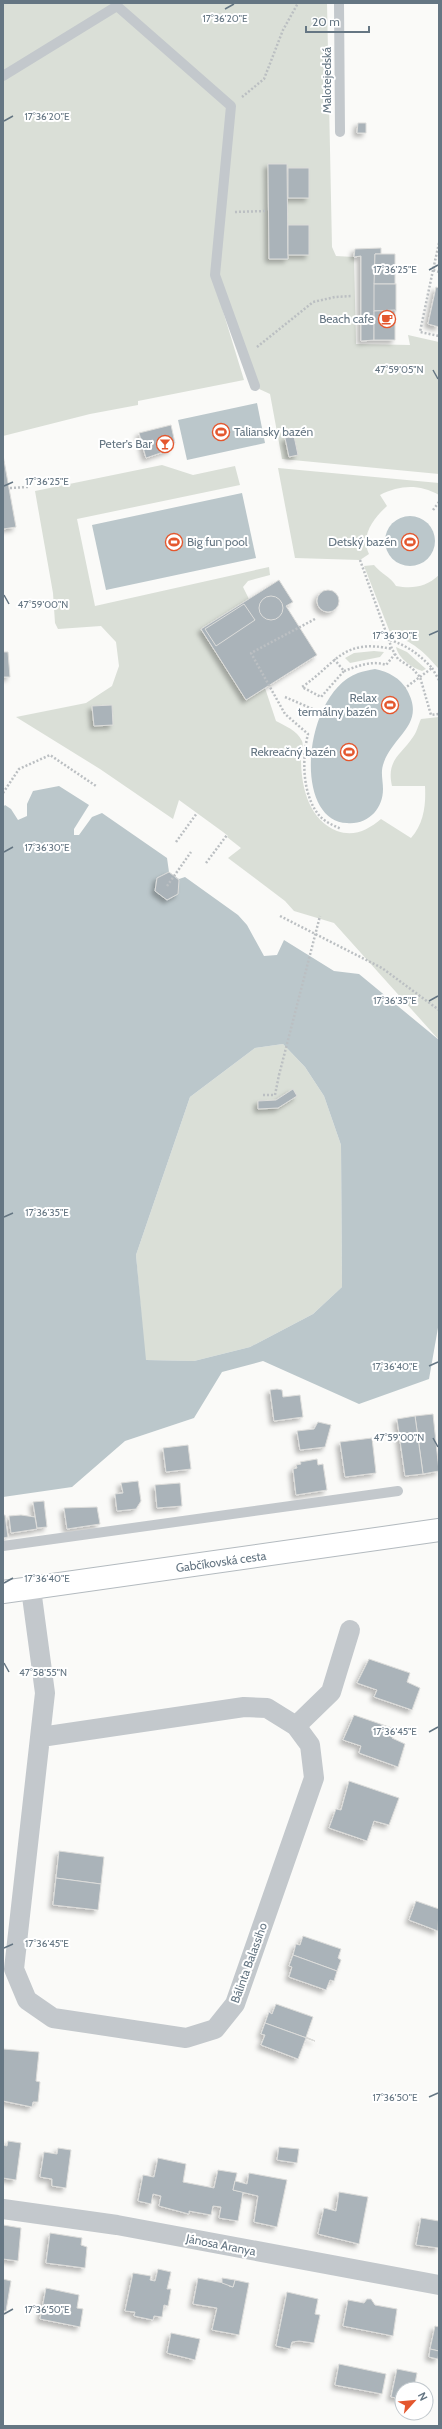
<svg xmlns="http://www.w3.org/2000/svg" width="442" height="2429" font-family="Cabin,sans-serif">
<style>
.green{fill:#dadfd7}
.water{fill:#bbc7cb;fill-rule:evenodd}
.building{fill:#aab3b9;stroke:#dcdcda;filter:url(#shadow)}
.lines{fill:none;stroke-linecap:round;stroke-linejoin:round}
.secondary-casing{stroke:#b3babf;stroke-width:24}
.path{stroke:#bbbfc2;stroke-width:2.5;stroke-dasharray:2 2;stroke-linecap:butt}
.service{stroke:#c3c8cc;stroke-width:10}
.minor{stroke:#c3c8cc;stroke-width:20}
.secondary{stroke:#fff;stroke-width:22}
.path-bridge{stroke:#bbbfc2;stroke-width:2.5;stroke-dasharray:2 2;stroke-linecap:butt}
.ticks{fill:none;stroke:#657683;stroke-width:1.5}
.labels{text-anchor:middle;stroke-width:4;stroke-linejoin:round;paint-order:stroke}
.street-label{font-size:12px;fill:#657683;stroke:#fff}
.poi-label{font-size:12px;fill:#657683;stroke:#fff;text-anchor:end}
.ticks-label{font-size:10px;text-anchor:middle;fill:#657683;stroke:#fff;stroke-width:4;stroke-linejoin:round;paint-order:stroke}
</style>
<defs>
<filter id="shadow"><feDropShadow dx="-3.5" dy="3.5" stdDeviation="2" flood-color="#0004"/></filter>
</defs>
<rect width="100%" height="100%" fill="#fafaf8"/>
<g class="green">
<polygon points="3,3 327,3 332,247 336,256 354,257 356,344 410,345 408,335 439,342 439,474 282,459 270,394 257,388 222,308 244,380 138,401 138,405 90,414 3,436"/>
<path d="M162,465L193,475L235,466L240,485L77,519L95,606L269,567L270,575L248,581L243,587L249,599L201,630L246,700L265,688L276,721C285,726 297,730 302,741C304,746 301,754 301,759C301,787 309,820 337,831C354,837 368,830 381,819L411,838C424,823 426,805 425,786H392C386,760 401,755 413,737C417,732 418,725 421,719L439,717V1040L334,923L294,911L285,901L228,858L241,848L227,837L228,836L223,832L179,800L173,819L100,769L16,717L86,703L112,686L119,666L116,642L101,626L58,629L55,623L53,593L35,491Z"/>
<path d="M278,468L439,483V495C419,484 400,485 380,495L387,506C374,518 360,535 369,554L360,560L295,558Z"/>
<path d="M374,565C381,574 391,577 396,586C413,589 426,587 439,575V669C424,652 413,641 391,635L364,566Z"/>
<path d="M396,647L407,652L426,669L422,671C412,668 398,658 396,647Z"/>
<polygon points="374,651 384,652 380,657 350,663 345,658 354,653"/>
<polygon points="283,1044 305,1067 324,1096 341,1145 342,1287 313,1314 250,1347 194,1361 145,1360 136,1255 190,1097 255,1048"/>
</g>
<g class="water">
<polygon points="257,403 265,443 187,460 178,420"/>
<polygon points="242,493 256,558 106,590 92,525"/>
<circle cx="410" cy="541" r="25"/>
<path d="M375,669C389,672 400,678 407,690C426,724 394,735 384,762C380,772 383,779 383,789C383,809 368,825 347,823C335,823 326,816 320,806C299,770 315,689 358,673C363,671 370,670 375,669Z"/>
<path d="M59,786L89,805L74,829V835H79L92,817L102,813L167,858L169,872L179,879L185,877L238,915L247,925L264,956L277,955L284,940L334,971L359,974L439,1040V1322L429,1379L359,1404L263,1361L222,1372L194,1418L125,1441L72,1487L3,1497V807L5,805L11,809L18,820L27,816V804L33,791ZM283,1044L305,1067L324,1096L341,1145L342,1287L313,1314L250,1347L194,1361L146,1360L136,1255L190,1097L255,1048Z"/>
</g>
<g class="building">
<polygon points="358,123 366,123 366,133 357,133"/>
<polygon points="268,164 287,164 288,259 269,259"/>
<rect x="288" y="168" width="21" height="30"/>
<rect x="288" y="225" width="21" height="30"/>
<polygon points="381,248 381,254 375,254 374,340 361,341 361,256 354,257 355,249"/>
<polygon points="375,254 395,254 395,284 374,284"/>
<rect x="374" y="284" width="22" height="27"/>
<polygon points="436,287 439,288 439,327 428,324"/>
<polygon points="395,310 395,340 374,340 374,311"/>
<polygon points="171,425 175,443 171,444 172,449 146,458 139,433"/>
<polygon points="294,436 298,455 289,457 285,438"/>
<polygon points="3,455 16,527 3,529"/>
<polygon points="279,580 293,602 286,606 317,655 246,700 201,629"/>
<circle cx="328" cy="601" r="11"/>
<circle cx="271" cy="608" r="12"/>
<polygon points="244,604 255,620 216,646 205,629"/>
<polygon points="3,652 8,652 10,677 3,677"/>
<polygon points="112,705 113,725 94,726 92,706"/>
<polygon points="169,872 179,880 178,894 167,900 155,891 157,878"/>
<polygon points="293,1089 297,1096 278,1108 258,1109 258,1101 276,1100"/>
<polygon points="277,1389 282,1390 283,1397 300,1395 303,1417 274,1421 270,1390"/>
<polygon points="433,1414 439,1471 423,1474 415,1416"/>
<polygon points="415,1416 423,1474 405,1476 397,1419"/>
<polygon points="318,1422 331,1425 325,1447 300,1450 297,1431 314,1429"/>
<polygon points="372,1438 376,1473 345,1477 340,1442"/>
<polygon points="188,1445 191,1469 166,1472 163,1448"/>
<polygon points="317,1459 318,1465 323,1464 327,1490 296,1495 293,1469 297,1468 296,1465 301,1464 300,1462"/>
<polygon points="138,1481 141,1501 136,1509 117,1511 115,1494 123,1493 121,1483"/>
<polygon points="180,1483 182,1506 157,1508 155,1485"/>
<polygon points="44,1501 47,1527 37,1528 33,1502"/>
<polygon points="97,1507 100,1524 67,1529 64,1508"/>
<polygon points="3,1515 5,1515 8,1537 3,1538"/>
<polygon points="21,1515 35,1517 37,1529 11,1533 9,1516"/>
<polygon points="369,1659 410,1673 407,1682 420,1688 412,1710 374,1697 377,1690 357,1683"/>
<polygon points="354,1715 395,1729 392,1738 405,1744 398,1767 359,1753 361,1746 343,1740"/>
<polygon points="349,1781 399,1798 389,1825 374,1821 367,1841 329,1828 336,1809 341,1810"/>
<polygon points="59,1851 104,1857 101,1884 56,1878"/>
<polygon points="56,1878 101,1884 98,1910 53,1905"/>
<polygon points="416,1901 439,1909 438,1931 409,1920"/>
<polygon points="303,1936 341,1949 338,1958 341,1960 337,1971 293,1955 296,1944 300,1945"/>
<polygon points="293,1955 337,1971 334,1981 330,1980 326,1990 289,1977 292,1967 289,1966"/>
<polygon points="276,2004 313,2017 306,2037 315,2041 265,2023 269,2012 272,2014"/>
<polygon points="265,2023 315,2041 306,2038 298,2059 261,2045 265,2035 261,2034"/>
<polygon points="3,2049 39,2052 36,2081 40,2082 38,2102 33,2102 32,2107 3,2101"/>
<polygon points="8,2141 21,2143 16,2180 3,2178 3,2145 7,2146"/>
<polygon points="279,2147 299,2149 297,2163 277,2160"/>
<polygon points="58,2148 71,2150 66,2188 52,2186 52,2179 40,2177 44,2152 57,2154"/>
<polygon points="158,2158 186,2164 183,2182 214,2188 218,2170 237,2173 233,2190 243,2192 238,2221 219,2218 221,2207 213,2206 211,2215 189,2211 189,2214 159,2206 161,2196 153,2194 151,2204 138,2201 143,2175 154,2177"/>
<polygon points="249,2173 287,2180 277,2227 254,2222 258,2196 233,2190 235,2181 247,2184"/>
<polygon points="339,2192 368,2197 359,2244 318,2234 324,2208 336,2211"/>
<polygon points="421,2218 439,2221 439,2248 416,2245"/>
<polygon points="3,2225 21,2228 18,2261 3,2259"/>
<polygon points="50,2233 82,2238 81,2245 87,2247 85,2268 46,2263"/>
<polygon points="158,2269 171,2272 167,2289 171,2289 168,2306 164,2305 162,2317 154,2316 153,2320 134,2316 135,2312 125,2311 133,2273 151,2276 150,2280 155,2281"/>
<polygon points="198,2278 229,2284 229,2286 233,2287 235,2280 249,2283 239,2335 212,2330 217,2308 193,2304"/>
<polygon points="222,2278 235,2280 233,2287 222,2283"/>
<polygon points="3,2279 11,2281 6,2311 3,2311"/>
<polygon points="46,2288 79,2295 77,2308 83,2309 80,2327 40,2319"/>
<polygon points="287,2292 318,2299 315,2314 320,2315 314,2343 299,2341 292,2342 290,2349 276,2346"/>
<polygon points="367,2299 371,2299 375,2305 397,2309 393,2336 343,2326 348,2300 364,2303"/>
<polygon points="435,2326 439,2327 439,2351 430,2349"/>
<polygon points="171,2333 200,2339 195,2360 167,2353"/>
<polygon points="430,2349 439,2351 438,2359 429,2357"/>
<polygon points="339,2364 386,2374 382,2394 335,2385"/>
<polygon points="397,2369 417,2373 414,2389 402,2389 402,2399 391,2397"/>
</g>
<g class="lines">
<g class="secondary-casing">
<polyline id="secondary" points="3,1592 439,1530"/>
</g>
<g class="path">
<polyline points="242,97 264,79 283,30 298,3"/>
<polyline points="235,212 266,211"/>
<polyline points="439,243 433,270 439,272"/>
<polyline points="433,270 420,332 439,336"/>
<polyline points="257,347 313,302 335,297 352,296"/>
<polyline points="10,488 28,487"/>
<polyline points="433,510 439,502"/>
<polyline points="360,560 392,649 398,659 412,668 420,677 431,715 439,714"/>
<path d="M315,619L251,653L285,714L308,734C302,758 302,793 318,814C324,822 333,825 341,829"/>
<path d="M390,640C408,646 420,655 432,668L405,688"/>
<path d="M334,659L344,671L321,697L302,687C337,663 342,638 392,649"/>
<polyline points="432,668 439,680"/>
<path d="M344,671C358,666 372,660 386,665L395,654"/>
<polyline points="285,697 322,713"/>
<polyline points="3,793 19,769 50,755 96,786"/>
<polyline points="176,842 197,813"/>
<polyline points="206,863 227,835"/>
<polyline points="167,886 191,852"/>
<polyline points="280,916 382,968 439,1010"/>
<polyline points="263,1095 275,1095 279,1075"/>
</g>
<g class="service">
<polyline points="339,3 340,132"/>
<polyline points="3,76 117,6 231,106 215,275 255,386"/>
<polyline points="3,1546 398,1491"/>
</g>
<g class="minor">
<polyline points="31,1589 45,1693 14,1969 27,2000 53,2018 186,2038 215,2029 235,2004 314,1778 310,1745 296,1726 267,1708 244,1707 41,1737"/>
<polyline points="296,1726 331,1692 350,1630"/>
<polyline points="3,2209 117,2225 439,2285"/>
</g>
<use href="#secondary" class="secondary"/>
<polyline class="path-bridge" points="279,1075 320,916"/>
</g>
<path class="ticks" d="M225,9L234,4M4,121L13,116M429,270L438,265M433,370L438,379M4,486L13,482M4,595L9,604M429,635L438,631M4,852L13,847M429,1001L438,996M4,1217L13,1213M429,1366L438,1362M433,1438L438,1447M4,1583L13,1578M4,1663L9,1672M429,1732L438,1727M4,1948L13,1944M429,2097L438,2093M4,2314L13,2309"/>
<defs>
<g id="cafe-ring" transform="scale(0.9)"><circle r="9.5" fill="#fff" stroke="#e4572e" stroke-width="1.5"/><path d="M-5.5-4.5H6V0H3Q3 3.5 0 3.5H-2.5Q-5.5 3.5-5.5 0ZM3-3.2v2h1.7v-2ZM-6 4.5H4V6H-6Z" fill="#e4572e"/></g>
<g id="stadium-ring" transform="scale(0.9)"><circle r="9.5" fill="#fff" stroke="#e4572e" stroke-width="1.5"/><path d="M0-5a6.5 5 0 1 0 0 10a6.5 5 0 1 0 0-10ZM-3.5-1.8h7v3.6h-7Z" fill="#e4572e"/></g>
<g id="bar-ring" transform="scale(0.9)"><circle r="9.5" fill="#fff" stroke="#e4572e" stroke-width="1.5"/><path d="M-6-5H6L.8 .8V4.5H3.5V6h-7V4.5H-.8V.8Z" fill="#e4572e"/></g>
</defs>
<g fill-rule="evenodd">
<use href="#cafe-ring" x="387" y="319"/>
<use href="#stadium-ring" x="221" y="432"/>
<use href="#bar-ring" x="165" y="444"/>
<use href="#stadium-ring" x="174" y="542"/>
<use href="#stadium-ring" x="410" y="542"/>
<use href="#stadium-ring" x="390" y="705"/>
<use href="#stadium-ring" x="349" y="752"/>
</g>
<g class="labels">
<g class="street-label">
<text transform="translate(327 80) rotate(-90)" y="4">Malotejedská</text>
<text transform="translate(221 1562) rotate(-8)" y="4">Gabčíkovská cesta</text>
<text transform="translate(249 1963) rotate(-70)" y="4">Bálinta Balassiho</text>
<text transform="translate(221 2245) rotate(11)" y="4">Jánosa Aranya</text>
</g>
<g class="poi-label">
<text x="374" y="323">Beach cafe</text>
<text x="234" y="436" text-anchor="start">Taliansky bazén</text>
<text x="152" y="448">Peter's Bar</text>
<text x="187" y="546" text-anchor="start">Big fun pool</text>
<text x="397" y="546">Detský bazén</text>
<text x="377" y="702">Relax<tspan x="377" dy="14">termálny bazén</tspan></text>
<text x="336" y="756">Rekreačný bazén</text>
</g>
</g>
<g class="ticks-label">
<text x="225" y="22">17°36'20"E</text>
<text x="47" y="120">17°36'20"E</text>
<text x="395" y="273">17°36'25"E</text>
<text x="399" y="373">47°59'05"N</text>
<text x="47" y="485">17°36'25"E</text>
<text x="43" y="608">47°59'00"N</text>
<text x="395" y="639">17°36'30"E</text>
<text x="47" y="851">17°36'30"E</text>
<text x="395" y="1004">17°36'35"E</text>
<text x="47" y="1216">17°36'35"E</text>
<text x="395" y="1370">17°36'40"E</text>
<text x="399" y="1441">47°59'00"N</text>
<text x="47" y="1582">17°36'40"E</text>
<text x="43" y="1676">47°58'55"N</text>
<text x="395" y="1735">17°36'45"E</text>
<text x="47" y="1947">17°36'45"E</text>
<text x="395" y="2101">17°36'50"E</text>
<text x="47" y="2313">17°36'50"E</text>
</g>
<rect width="442" height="2429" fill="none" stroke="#657683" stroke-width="8"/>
<g transform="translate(414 2401) rotate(63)"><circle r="19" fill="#ffffff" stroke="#c1c8cd"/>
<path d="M0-3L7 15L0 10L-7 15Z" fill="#e4572e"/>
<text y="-6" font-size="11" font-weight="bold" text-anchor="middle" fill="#657683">N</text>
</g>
<path d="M306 26v6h63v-6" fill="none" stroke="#657683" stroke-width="2"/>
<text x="312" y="26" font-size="12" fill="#657683" stroke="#ffffff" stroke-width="3" paint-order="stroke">20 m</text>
</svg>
